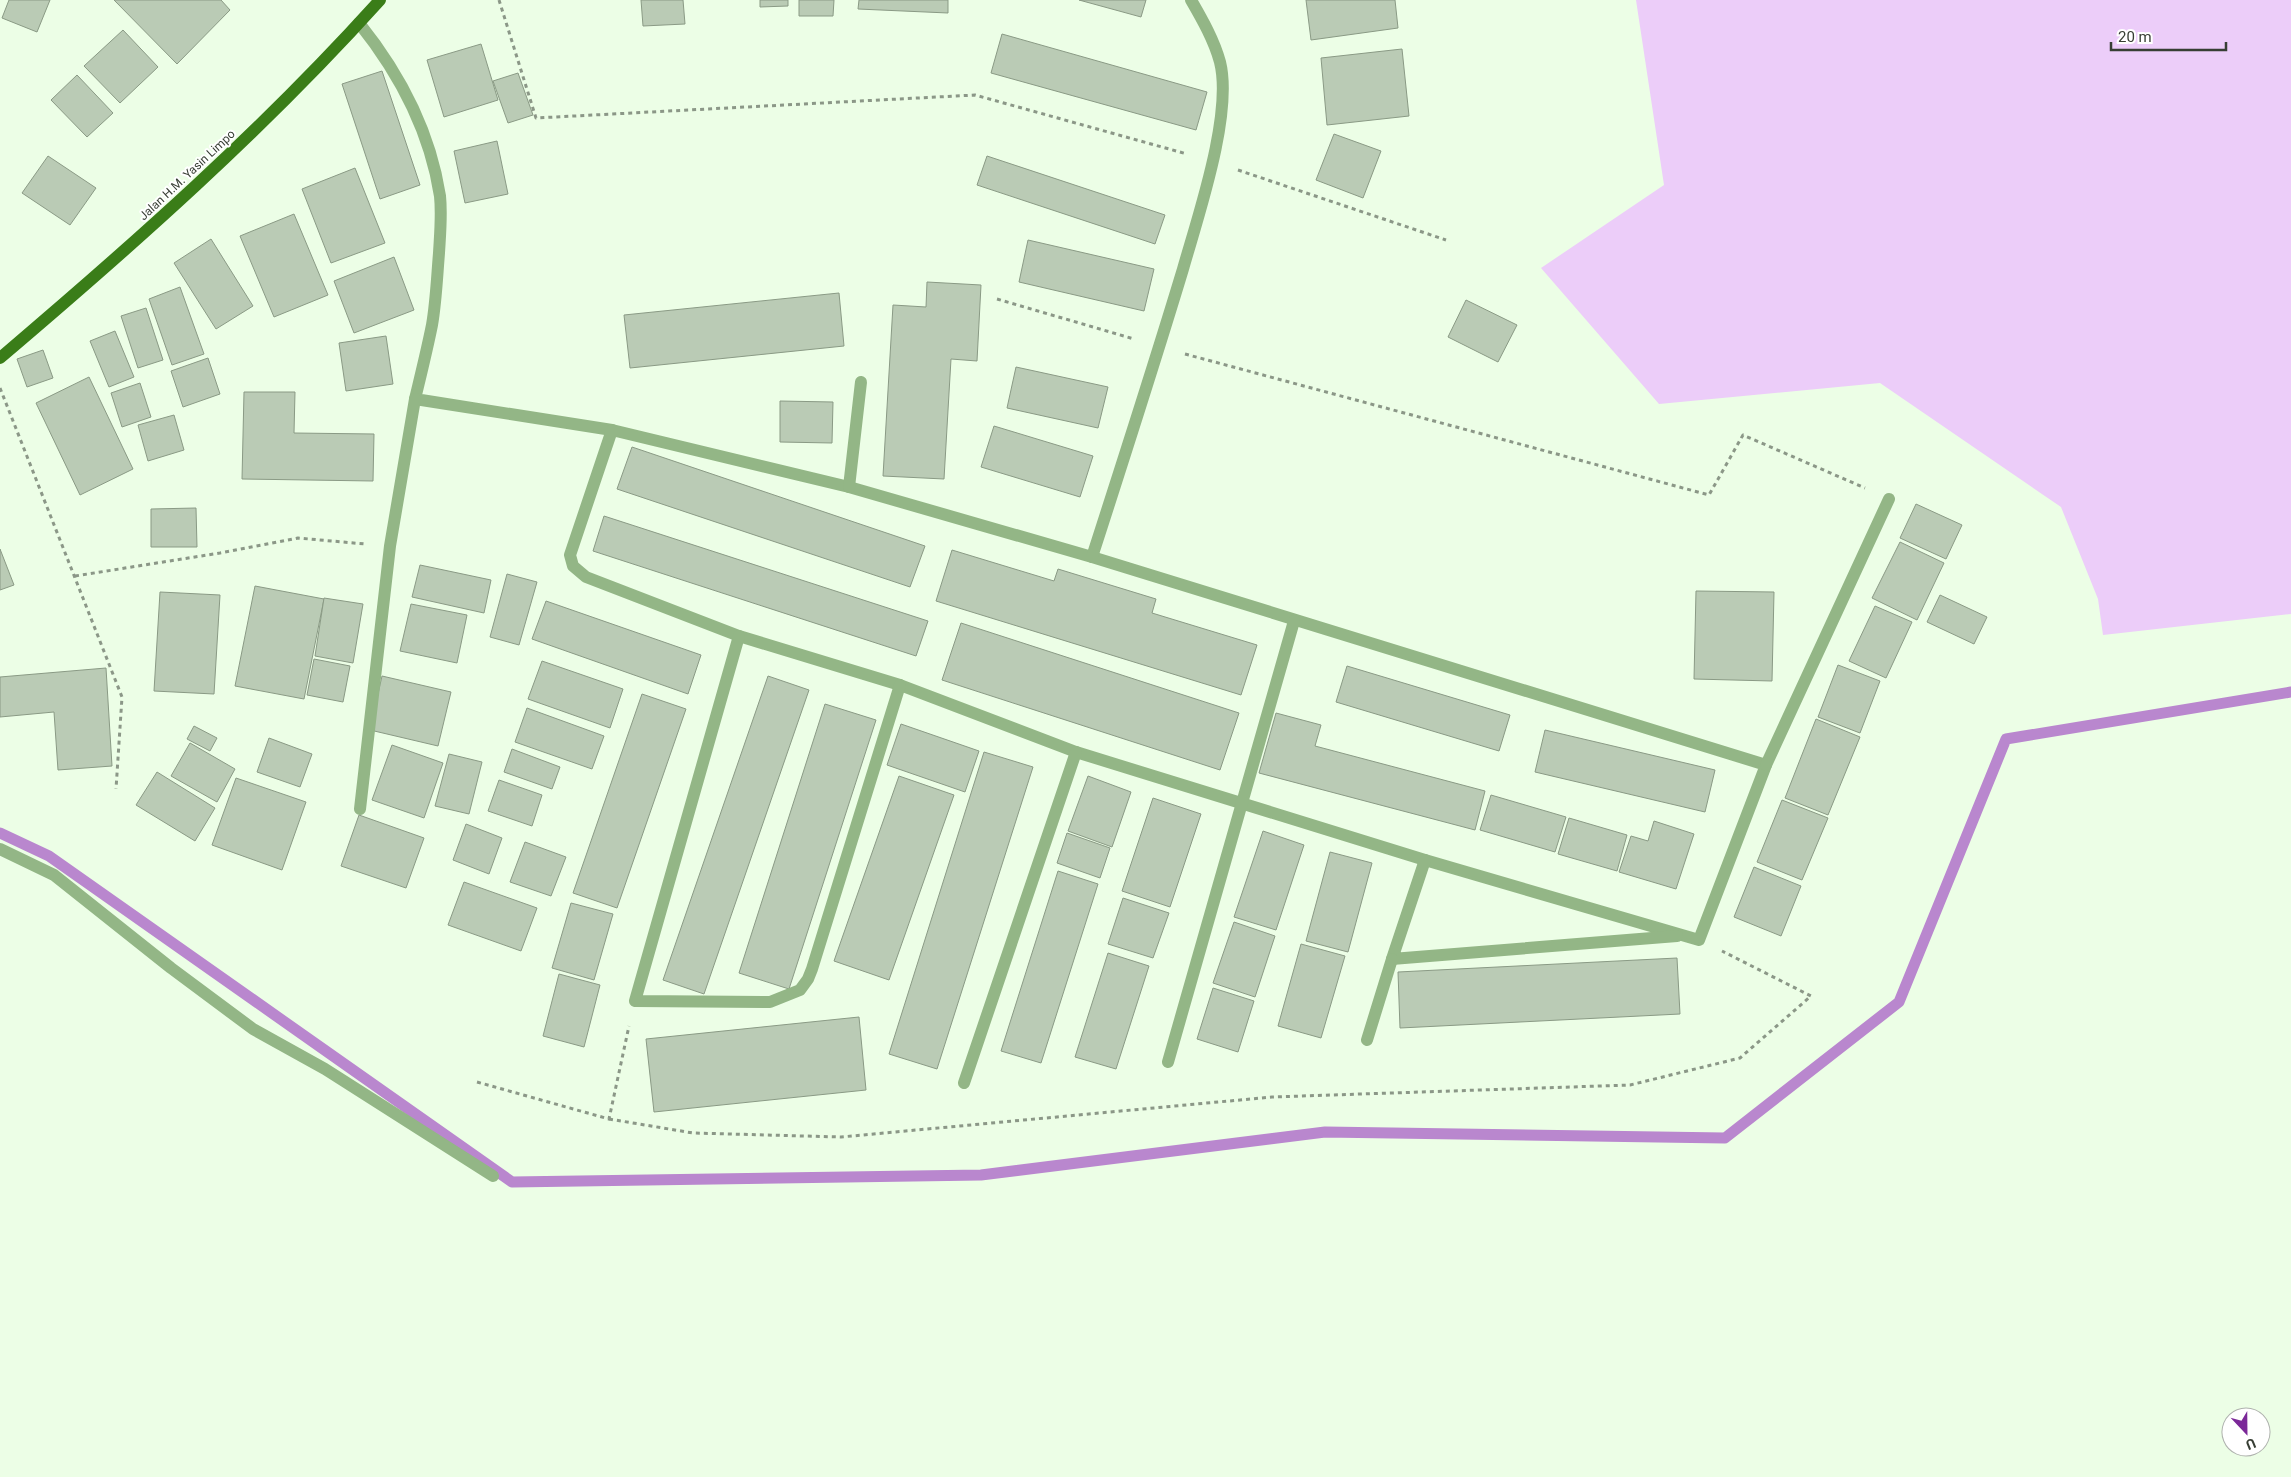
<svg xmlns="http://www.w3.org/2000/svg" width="2291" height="1477" font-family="Roboto,sans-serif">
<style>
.green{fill:#eccdf9}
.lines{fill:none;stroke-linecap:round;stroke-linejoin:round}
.stream{stroke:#b987ce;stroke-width:11}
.building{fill:#bacbb5;stroke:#8a9a85}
.path{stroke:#8b9787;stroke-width:3;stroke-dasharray:4 4;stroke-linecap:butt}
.minor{stroke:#93b686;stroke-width:12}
.major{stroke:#3a7d18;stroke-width:12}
.labels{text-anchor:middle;stroke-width:4;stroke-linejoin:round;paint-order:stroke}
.street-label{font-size:12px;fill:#373e34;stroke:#fff}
</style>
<rect width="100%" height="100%" fill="#ecfee6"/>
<polygon class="green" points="1636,0 2291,0 2291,614 2103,635 2098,599 2061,507 1880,383 1659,404 1541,268 1664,185"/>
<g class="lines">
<polyline class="stream" points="0,833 49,856 512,1182 981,1175 1325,1132 1725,1138 1899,1002 2006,739 2291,692"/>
</g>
<g class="building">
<polygon points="9,0 50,0 37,32 2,18"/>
<polygon points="114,0 221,0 230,10 177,64"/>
<polygon points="641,0 683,0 685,24 643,26"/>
<polygon points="760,0 788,0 788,6 760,7"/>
<polygon points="799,0 834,0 833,16 799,16"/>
<polygon points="859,0 948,0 948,13 858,9"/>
<polygon points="1079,0 1146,0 1141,17"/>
<polygon points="1306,0 1395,0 1398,28 1311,40"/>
<polygon points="123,30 158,67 120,103 84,66"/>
<polygon points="1002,34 1207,92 1196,130 991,73"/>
<polygon points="481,44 498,100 444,117 427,60"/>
<polygon points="1402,49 1409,116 1327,125 1321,58"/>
<polygon points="382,71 420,185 380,199 342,84"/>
<polygon points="518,73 533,115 508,123 493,81"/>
<polygon points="77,75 113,113 87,137 51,100"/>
<polygon points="1334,134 1381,151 1363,198 1316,180"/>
<polygon points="497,141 508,194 465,203 454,151"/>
<polygon points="48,156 96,188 70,225 22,193"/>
<polygon points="987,156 1165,215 1155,244 977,185"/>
<polygon points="355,168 385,243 331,263 302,189"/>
<polygon points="294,214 328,295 274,317 240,236"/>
<polygon points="211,239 253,306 216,329 174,263"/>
<polygon points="1028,240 1154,269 1144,311 1019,282"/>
<polygon points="394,257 414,310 354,333 334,281"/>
<polygon points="927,282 981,285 977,361 951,359 944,479 883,476 893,305 926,307"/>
<polygon points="180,287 204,354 172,365 149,299"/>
<polygon points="839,293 844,346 630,368 624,315"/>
<polygon points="1466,300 1517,325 1498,362 1448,337"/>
<polygon points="146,308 163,360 138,368 121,316"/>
<polygon points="115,331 134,377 109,387 90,341"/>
<polygon points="386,336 393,384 346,391 339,343"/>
<polygon points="43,350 53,378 27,387 17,359"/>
<polygon points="208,358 220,394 183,407 171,371"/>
<polygon points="1016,367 1108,387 1098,428 1007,408"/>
<polygon points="89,377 133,469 80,495 36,403"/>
<polygon points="140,383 151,417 122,427 111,393"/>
<polygon points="244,392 295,392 294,433 374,434 373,481 242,479"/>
<polygon points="780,401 833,402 832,443 780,442"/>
<polygon points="174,415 184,450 148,461 138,425"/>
<polygon points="994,426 1093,456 1080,497 981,467"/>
<polygon points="632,447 925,546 910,587 617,489"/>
<polygon points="1916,504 1962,525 1946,559 1900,538"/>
<polygon points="196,508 197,547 151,547 151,509"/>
<polygon points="604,516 928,621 916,656 593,551"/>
<polygon points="1900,542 1944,563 1917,620 1872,598"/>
<polygon points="0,549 14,585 0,590"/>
<polygon points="952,550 1054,581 1058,569 1156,599 1152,613 1257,645 1241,695 936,601"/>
<polygon points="420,565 491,580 484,613 412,597"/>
<polygon points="507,574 537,582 519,645 490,637"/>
<polygon points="255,586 324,599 304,699 235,686"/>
<polygon points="1696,591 1774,592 1772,681 1694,679"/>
<polygon points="160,592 220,595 214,694 154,691"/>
<polygon points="1940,595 1987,617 1974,644 1927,622"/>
<polygon points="324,598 363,604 353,663 315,656"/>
<polygon points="546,601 701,655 688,694 532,639"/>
<polygon points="411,604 467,615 457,663 400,651"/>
<polygon points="1875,606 1912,622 1886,678 1849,661"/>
<polygon points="961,623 1239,713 1220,770 942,680"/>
<polygon points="314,659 350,666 343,702 307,695"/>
<polygon points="542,661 623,689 610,728 528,699"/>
<polygon points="1838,665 1880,681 1860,733 1818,717"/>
<polygon points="1347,666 1510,715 1499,751 1336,702"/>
<polygon points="106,668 112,766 58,770 54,712 0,717 0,677"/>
<polygon points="382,676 451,692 438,746 370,730"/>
<polygon points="768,676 809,690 704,994 663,980"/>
<polygon points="642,694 686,709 617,908 573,893"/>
<polygon points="825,704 876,720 789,989 739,973"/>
<polygon points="527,708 604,736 592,769 515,742"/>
<polygon points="1276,713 1321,725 1315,746 1485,791 1475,830 1259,773"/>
<polygon points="1816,719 1860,737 1828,815 1785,798"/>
<polygon points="901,724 979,751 965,792 887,765"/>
<polygon points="194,726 217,738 210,751 187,739"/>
<polygon points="1545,730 1715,770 1705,812 1535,772"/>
<polygon points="269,738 312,754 300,787 257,772"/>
<polygon points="190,743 235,769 217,802 171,776"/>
<polygon points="392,745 443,763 424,818 372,800"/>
<polygon points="512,749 560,767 552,789 504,772"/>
<polygon points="984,752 1033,767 937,1069 889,1054"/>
<polygon points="449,754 482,762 469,814 435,806"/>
<polygon points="157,772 215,808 195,841 136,805"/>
<polygon points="899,776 954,795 889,980 834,961"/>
<polygon points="1088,776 1131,792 1112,847 1068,831"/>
<polygon points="236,778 306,802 282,870 212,845"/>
<polygon points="499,780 542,795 532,826 488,811"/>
<polygon points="1491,795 1566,817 1555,852 1480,830"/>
<polygon points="1153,798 1201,814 1170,907 1122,891"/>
<polygon points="1782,800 1828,818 1802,880 1757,862"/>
<polygon points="359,815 424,838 406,888 341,866"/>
<polygon points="1569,818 1627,835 1617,871 1558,854"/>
<polygon points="1654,821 1694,834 1676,889 1619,872 1631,836 1648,841"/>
<polygon points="466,824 502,838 489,874 453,860"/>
<polygon points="1263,831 1304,845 1276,930 1234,917"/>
<polygon points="1067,833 1110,848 1100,878 1057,863"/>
<polygon points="525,842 566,857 551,896 510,882"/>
<polygon points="1330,852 1372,863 1348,952 1306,941"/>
<polygon points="1754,867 1801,886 1781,936 1734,917"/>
<polygon points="1058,871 1098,884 1041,1063 1001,1051"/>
<polygon points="464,882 537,908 521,951 448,925"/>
<polygon points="1123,898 1169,913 1153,958 1108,944"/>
<polygon points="571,903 613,914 594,980 552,968"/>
<polygon points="1234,922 1275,936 1255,997 1213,983"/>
<polygon points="1301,944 1345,956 1321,1038 1278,1026"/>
<polygon points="1108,953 1149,966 1116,1069 1075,1057"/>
<polygon points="1677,958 1680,1014 1400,1028 1398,972"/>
<polygon points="559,974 600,985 584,1047 543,1036"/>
<polygon points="1213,988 1254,1001 1238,1052 1197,1039"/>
<polygon points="859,1017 866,1090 654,1112 646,1039"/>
</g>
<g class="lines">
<g class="path">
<polyline points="499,0 536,118 975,95 1187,154"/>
<polyline points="1238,170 1446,240"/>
<polyline points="997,299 1134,339"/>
<polyline points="1185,354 1709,495 1743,435 1865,488"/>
<polyline points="0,388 122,697 116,789"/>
<polyline points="75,576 220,553 298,538 365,544"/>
<polyline points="477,1082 609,1119 629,1026"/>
<polyline points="609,1119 693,1133 841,1137 1272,1097 1630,1085 1740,1058 1811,996 1722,951"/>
</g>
<g class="minor">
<path d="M359,23C400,74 430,131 440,196C442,215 440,235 439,253C437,277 436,302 432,325C427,350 421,374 415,399L612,430"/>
<polygon points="612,430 849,487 1092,557 1766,765 1699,940 1425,860 1076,752 900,685 739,636 586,577 573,566 570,555"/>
<polyline points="849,487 861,382"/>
<path d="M1092,557C1123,461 1154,365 1183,269C1198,216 1233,114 1220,62C1214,40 1202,19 1191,0"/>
<polyline points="739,636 635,1001 770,1002 800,990 808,979 812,969 900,685"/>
<polyline points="1766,765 1889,499"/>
<polyline points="360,809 390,546 415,399"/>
<polyline points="0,849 54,875 171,968 253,1029 325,1069 493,1176"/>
<polyline points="1425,860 1392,959 1677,936"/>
<polyline points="1367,1040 1392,959"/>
<polyline points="1168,1062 1294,621"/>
<polyline points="964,1083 1076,752"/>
</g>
<path class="major" d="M0,358C133,245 263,130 380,0"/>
</g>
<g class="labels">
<g class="street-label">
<text transform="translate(187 175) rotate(-43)" y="4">Jalan H.M. Yasin Limpo</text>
</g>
</g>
<g transform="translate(2246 1432) rotate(158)"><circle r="24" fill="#ffffff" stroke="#afb2ae"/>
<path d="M0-4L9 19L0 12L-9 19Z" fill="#7b2898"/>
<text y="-8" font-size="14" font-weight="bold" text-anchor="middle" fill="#373e34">U</text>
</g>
<path d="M2111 42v8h115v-8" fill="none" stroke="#373e34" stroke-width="2.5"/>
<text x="2118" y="42" font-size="15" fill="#373e34" stroke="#ffffff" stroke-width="4" paint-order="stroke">20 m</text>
</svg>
